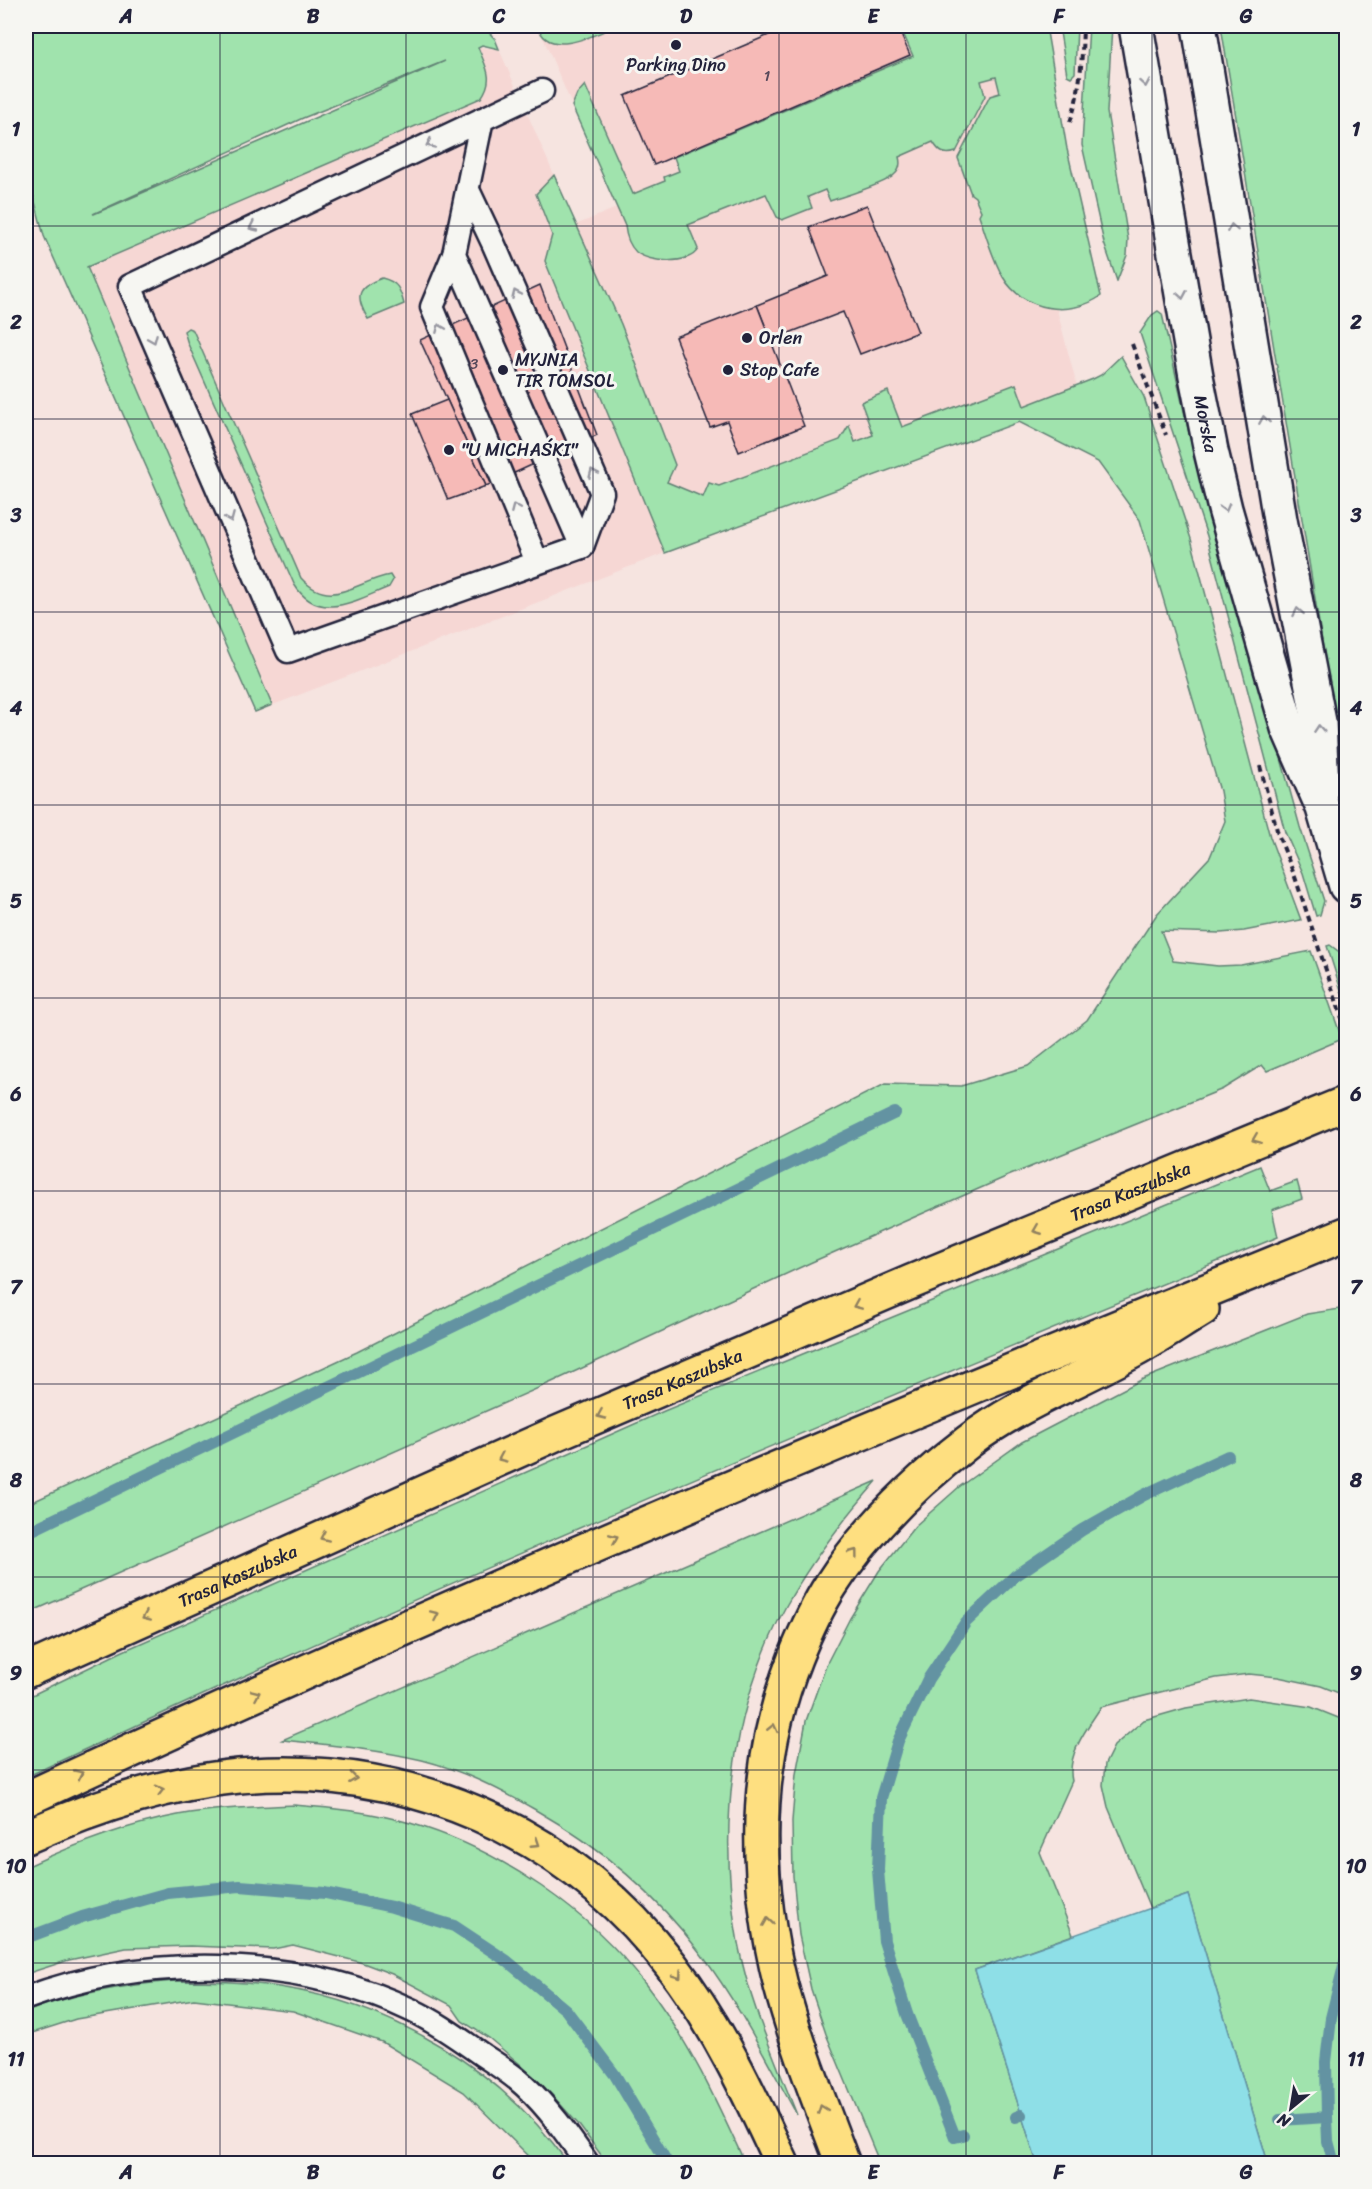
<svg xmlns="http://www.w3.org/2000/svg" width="1372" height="2189" font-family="Sriracha,sans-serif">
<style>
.built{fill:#f6d7d4}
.green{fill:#a0e3ad;stroke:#618274;stroke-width:1.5;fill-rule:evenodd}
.water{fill:#8edfe7;stroke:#6393a2;stroke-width:1.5}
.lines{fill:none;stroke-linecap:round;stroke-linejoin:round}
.stream{stroke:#6393a2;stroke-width:12}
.building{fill:#f6bab7;stroke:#22223b;stroke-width:1.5}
.lane-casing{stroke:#22223b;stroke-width:27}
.secondary-casing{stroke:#22223b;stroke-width:38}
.highway-casing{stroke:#22223b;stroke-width:38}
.path{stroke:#22223b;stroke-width:4;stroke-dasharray:6 4.5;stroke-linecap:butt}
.lane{stroke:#f6f6f2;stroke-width:22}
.secondary{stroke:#f6f6f2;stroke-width:33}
.highway{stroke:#fedf80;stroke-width:33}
.oneway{stroke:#9797a0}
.oneway2{stroke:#90805e}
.grid{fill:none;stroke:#22223b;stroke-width:1.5;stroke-opacity:0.55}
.poi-dot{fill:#22223b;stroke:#f6f6f2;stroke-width:2}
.labels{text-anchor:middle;stroke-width:6;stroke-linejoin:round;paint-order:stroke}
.number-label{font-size:15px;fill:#57485a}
.poi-label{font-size:18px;fill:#22223b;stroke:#f6f6f2;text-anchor:start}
.street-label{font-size:18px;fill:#22223b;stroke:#f6f6f2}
.neatline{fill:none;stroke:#22223b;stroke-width:2}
.grid-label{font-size:20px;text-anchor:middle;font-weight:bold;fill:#22223b}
</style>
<rect width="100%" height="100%" fill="#f6e4e0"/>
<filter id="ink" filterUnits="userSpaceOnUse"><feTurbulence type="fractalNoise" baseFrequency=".0167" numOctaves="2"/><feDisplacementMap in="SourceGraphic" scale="12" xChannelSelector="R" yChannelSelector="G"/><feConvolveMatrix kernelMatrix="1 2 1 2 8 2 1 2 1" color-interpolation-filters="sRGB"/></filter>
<g filter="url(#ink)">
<polygon class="built" points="538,26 983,26 1080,398 665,553 255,712 44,236 477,47 499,49 554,175 536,195 552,235 616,208"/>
<g class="green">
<path d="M26,26H483L495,39L499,49L482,45L478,47C486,68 495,78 481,98L87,267L272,705L255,712L44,236L26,168ZM445,61L94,214H93L303,118Z"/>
<path d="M538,26H616C597,34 547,60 538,26Z"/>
<path d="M900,26H1046L1067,149L1101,296C1070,318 1023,311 1003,277C992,258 986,235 979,215L981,211L975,197L971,194L958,158L990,96L1000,93L996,77L981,81L985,96L956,152C944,156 939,152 933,142L899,157C901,164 900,170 894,175C886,184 844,196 830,201L825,190L808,197L812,208L782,220L777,217L766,194L688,225L698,249C690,265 649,263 636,252C629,245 626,236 625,226L572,106L577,94L585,85L633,194L665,181L664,177L679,171L674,157L913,56Z"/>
<polygon points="1059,26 1077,26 1075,73 1071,77 1067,75"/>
<polygon points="1089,26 1112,26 1107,112 1128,239 1127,255 1117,281 1104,243 1082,145"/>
<polygon points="1221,26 1346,26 1346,783 1343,769"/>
<polygon points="554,175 621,324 675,465 667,482 703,497 709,483 719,486 840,440 849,425 855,442 873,435 861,402 888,391 902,427 1016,384 1024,406 1093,379 1101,375 1121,356 1144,397 1191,539 1270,837 1301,920 1244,931 1220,933 1161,931 1173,961 1218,966 1241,965 1311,951 1342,1039 1267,1071 1262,1065 1223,1089 1008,1176 812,1262 552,1382 26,1614 26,1505 357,1352 885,1084 961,1086 1028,1066 1087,1020 1157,914 1210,857 1225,821 1220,791 1140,520 1098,462 1019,422 665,553 545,261 552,235 536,194"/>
<path d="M382,278C398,282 400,289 404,304L368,319C355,297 356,287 382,278Z"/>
<polygon points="1158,311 1162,314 1194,455 1235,592 1300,827 1324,901 1320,915 1316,916 1303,873 1285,832 1207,536 1140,333 1152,315"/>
<path d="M188,328L193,330L301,578C331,611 356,581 390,575L393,580L389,587C356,600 318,624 294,584L188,344L184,331Z"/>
<polygon points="1330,945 1342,954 1346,967 1346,1006 1327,946"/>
<path d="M1260,1166L1270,1191L1297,1181L1302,1199L1272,1210L1278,1237C857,1408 437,1583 26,1777V1698L121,1652L664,1411Z"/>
<path d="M1346,1308V1696L1321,1686L1278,1677L1249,1674L1216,1678L1101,1707C1087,1728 1066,1755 1072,1781L1040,1852L1073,1935L975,1970L1037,2163L880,2164L826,2034L811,1989L799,1935L793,1876L792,1821L796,1774L806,1721L826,1665L850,1618L879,1571L915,1526L959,1487L1022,1442L1143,1379L1307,1314Z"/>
<path d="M877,1481C843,1520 811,1561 786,1606C731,1707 717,1830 738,1943C749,2002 775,2059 797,2115C767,2061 739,2004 701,1954C656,1894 599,1846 534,1809C499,1789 462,1770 422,1760C376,1749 329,1745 282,1740Z"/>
<polygon points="1249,1698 1311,1707 1346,1721 1346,2163 1268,2163 1188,1895 1150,1908 1108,1807 1103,1785 1105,1764 1114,1746 1144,1720 1186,1708"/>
<path d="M294,1805C333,1808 372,1812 410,1823C500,1849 590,1911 646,1985C688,2039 717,2102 745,2163H607L579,2125L552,2095L521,2065L489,2038L462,2021L451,2005L392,1974L363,1963L293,1945L273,1949L190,1946L126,1948L69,1960L26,1974V1867C75,1844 125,1825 178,1815C216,1808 255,1807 294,1805Z"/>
<path d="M174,1981C209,1981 244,1981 279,1987C392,2004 502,2070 568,2163H536L464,2092L382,2042L293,2011L194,1999L76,2019L26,2035V2012C73,1993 124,1985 174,1981Z"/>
</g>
<polygon class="water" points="1188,1895 1268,2163 1037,2163 975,1970"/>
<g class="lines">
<g class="stream">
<polyline points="26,1533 895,1113"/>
<polyline points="26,1938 82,1917 168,1893 240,1886 325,1893 392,1907 454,1926 507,1961 566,2010 615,2075 668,2164"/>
<polyline points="1016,2117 1021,2115"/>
<polyline points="1327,2117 1328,2141 1334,2164"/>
<polyline points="1280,2120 1327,2117 1326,2062 1331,2018 1346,1958"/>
<polyline points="963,2135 955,2137 907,2014 884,1941 878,1870 881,1798 898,1741 928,1679 966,1622 1015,1576 1082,1530 1144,1495 1228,1456"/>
</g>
</g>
<g class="building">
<polygon points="790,26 897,26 910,55 654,165 625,96"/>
<polygon points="867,205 918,332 860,354 843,312 771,340 757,305 828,276 809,227"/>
<polygon points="540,285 597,435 486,486 420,340"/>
<polygon points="757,305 804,426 739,452 727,421 710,427 675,337"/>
<polygon points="447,400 486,486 448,500 412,414"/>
</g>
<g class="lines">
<g class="lane-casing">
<g id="lane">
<polyline points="482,119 454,254 582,547 288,651 130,286 542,91"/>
<polyline points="468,190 494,245 602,493 582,547"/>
<polyline points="454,254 432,307 537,562"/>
<path d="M26,1998C144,1954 296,1955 411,2010C437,2022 461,2040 484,2056C498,2065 513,2075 525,2086C549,2108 569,2137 588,2164"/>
</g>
</g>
<g class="secondary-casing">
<g id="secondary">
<path id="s1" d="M1136,26L1196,376L1211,451L1225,509L1288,728L1323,808L1346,886"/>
<polyline points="1199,26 1280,520 1319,722 1322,788"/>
</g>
</g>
<g class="highway-casing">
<g id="highway">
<path id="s2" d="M26,1671L555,1434L911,1282L1346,1103"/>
<path d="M26,1799C460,1597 903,1414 1346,1234"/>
<path d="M26,1837C93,1807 165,1783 239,1776C408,1761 568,1831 671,1965C718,2026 750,2095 782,2164"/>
<path d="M843,2164C821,2105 797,2046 781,1986C753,1874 753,1765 795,1658C805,1633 816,1608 831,1585C866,1530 916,1482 968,1442C1017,1404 1079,1381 1133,1351C1157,1338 1179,1323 1202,1309"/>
</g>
</g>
<g class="path">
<path d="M1070,122C1081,91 1082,58 1083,26"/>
<polyline points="1132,344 1166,435"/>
<polyline points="1260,766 1278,834 1295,877 1346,1030"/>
</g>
<use href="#lane" class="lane"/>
<use href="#secondary" class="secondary"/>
<use href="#highway" class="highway"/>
</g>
<defs><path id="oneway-chevron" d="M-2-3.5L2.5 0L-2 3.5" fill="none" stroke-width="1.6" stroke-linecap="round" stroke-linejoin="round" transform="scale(1.5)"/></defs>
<g class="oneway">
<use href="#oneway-chevron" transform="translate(1145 83) rotate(80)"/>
<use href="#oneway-chevron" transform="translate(430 144) rotate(155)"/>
<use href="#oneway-chevron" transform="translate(253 227) rotate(155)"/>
<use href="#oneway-chevron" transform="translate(1232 228) rotate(-99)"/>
<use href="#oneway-chevron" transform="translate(516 294) rotate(-114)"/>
<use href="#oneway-chevron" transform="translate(1182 295) rotate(80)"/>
<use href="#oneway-chevron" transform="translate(440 328) rotate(-113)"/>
<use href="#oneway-chevron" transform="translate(153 339) rotate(67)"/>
<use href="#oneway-chevron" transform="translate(1264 420) rotate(-99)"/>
<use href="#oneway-chevron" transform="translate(593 473) rotate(-114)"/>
<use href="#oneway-chevron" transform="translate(515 508) rotate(-113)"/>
<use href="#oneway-chevron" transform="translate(1225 508) rotate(75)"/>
<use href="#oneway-chevron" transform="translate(230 518) rotate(67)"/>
<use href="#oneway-chevron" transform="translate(1298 612) rotate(-101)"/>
<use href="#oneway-chevron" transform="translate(1319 729) rotate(-94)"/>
</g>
<g class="oneway2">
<use href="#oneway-chevron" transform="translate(1256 1139) rotate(158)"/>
<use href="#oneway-chevron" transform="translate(1037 1230) rotate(158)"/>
<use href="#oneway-chevron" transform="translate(857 1305) rotate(157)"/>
<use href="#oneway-chevron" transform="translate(601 1415) rotate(157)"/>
<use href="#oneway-chevron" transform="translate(502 1458) rotate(156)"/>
<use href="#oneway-chevron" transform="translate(324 1537) rotate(156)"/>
<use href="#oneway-chevron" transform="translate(614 1538) rotate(-23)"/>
<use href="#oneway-chevron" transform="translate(854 1553) rotate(-53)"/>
<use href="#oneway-chevron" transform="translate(435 1615) rotate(-24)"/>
<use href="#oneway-chevron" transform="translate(146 1617) rotate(156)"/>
<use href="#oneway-chevron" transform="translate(256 1694) rotate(-24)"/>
<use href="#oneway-chevron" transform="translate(773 1728) rotate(-77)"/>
<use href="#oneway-chevron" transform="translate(79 1774) rotate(-25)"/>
<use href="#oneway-chevron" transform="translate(353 1778) rotate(8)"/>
<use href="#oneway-chevron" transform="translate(160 1790) rotate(-14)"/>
<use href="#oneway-chevron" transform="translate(536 1843) rotate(33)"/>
<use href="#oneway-chevron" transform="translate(768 1922) rotate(-99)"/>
<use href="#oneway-chevron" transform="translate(678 1975) rotate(54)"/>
<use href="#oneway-chevron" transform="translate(822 2109) rotate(-111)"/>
</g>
</g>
<path class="grid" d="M220,26V2164M406,26V2164M593,26V2164M779,26V2164M966,26V2164M1152,26V2164M26,226H1346M26,419H1346M26,612H1346M26,805H1346M26,998H1346M26,1191H1346M26,1384H1346M26,1577H1346M26,1770H1346M26,1963H1346"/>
<g class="poi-dot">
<circle cx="676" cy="45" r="6"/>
<circle cx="747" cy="338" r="6"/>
<circle cx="503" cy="370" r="6"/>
<circle cx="728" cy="370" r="6"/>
<circle cx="449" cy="450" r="6"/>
</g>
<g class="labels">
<g class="number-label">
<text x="767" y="81">1</text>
<text x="474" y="369">3</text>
</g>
<g class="poi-label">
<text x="676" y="71" text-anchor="middle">Parking Dino</text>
<text x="759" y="344">Orlen</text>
<text x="515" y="366">MYJNIA<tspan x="515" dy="21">TIR TOMSOL</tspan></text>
<text x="740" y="376">Stop Cafe</text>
<text x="461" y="456">"U MICHAŚKI"</text>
</g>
<g class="street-label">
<text dy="6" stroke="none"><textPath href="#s1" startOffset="404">Morska</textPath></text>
<text dy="6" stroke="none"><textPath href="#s2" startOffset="1204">Trasa Kaszubska</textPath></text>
<text dy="6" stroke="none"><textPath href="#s2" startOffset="718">Trasa Kaszubska</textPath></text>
<text dy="6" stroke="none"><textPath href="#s2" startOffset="232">Trasa Kaszubska</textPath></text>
</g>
</g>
<rect width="1372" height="2189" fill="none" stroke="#f6f6f2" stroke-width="66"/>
<g transform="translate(1291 2108) rotate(210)" stroke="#f6f6f2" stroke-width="4.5" paint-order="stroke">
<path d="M0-4.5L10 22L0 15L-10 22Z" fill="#22223b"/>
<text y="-9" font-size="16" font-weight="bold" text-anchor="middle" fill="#22223b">N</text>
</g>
<rect x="33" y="33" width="1306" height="2123" class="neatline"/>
<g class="grid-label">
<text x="126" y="23">A</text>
<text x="313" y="23">B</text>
<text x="499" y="23">C</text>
<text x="686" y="23">D</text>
<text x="873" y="23">E</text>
<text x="1059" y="23">F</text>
<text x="1246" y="23">G</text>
<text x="16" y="136">1</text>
<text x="1356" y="136">1</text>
<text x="16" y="329">2</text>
<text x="1356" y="329">2</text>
<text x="16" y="522">3</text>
<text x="1356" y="522">3</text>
<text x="16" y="715">4</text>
<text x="1356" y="715">4</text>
<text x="16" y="908">5</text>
<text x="1356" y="908">5</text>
<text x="16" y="1101">6</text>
<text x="1356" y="1101">6</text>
<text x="16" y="1294">7</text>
<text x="1356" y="1294">7</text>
<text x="16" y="1487">8</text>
<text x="1356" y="1487">8</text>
<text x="16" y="1680">9</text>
<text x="1356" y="1680">9</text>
<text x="16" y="1873">10</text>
<text x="1356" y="1873">10</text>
<text x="16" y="2066">11</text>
<text x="1356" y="2066">11</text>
<text x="126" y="2179">A</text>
<text x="313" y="2179">B</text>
<text x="499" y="2179">C</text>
<text x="686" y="2179">D</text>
<text x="873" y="2179">E</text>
<text x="1059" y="2179">F</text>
<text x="1246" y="2179">G</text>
</g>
</svg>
